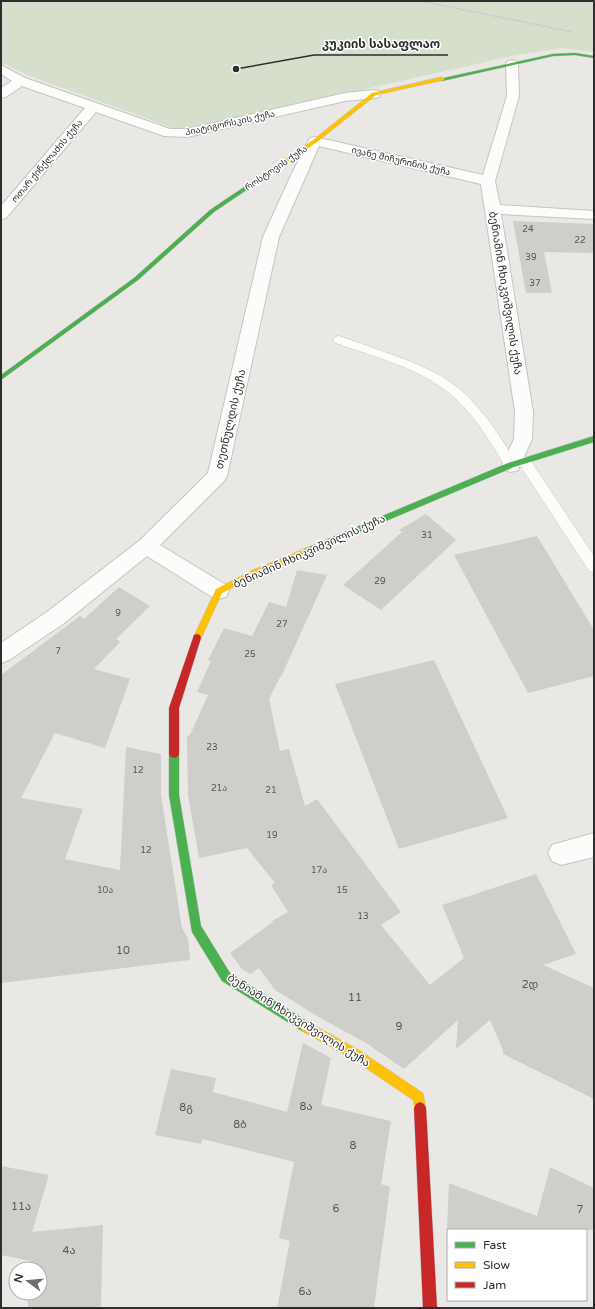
<svg xmlns="http://www.w3.org/2000/svg" width="595" height="1309" font-family="'Varela Round','Noto Sans Georgian',sans-serif">
<style>
.cemetery{fill:#d6dfcc}
.building{fill:#cfceca}
.lines{fill:none;stroke-linecap:round;stroke-linejoin:round}
.lane-casing{stroke:#c4c4c4;stroke-width:1}
.street-casing{stroke:#c4c4c4;stroke-width:2}
.fast-casing{stroke:#c4c4c4;stroke-width:1}
.slow-casing{stroke:#c4c4c4;stroke-width:1}
.jam-casing{stroke:#c4c4c4;stroke-width:1}
.path{stroke:#c8c8c8;stroke-width:1.5;stroke-dasharray:2 1;stroke-linecap:butt}
.lane{fill:#fcfcfb;fill-rule:evenodd}
.street{fill:#fcfcfb;fill-rule:evenodd}
.fast{fill:#4caf50;fill-rule:evenodd}
.slow{fill:#ffc107;fill-rule:evenodd}
.jam{fill:#c62828;fill-rule:evenodd}
.labels{text-anchor:middle;stroke-width:3;stroke-linejoin:round;paint-order:stroke}
.far-street-label{font-size:9px;fill:#2d2d2d;stroke:#fff}
.number-label{font-size:9px;fill:#575756}
.street-label{font-size:11px;fill:#2d2d2d;stroke:#fff}
.near-number-label{font-size:11px;fill:#575756}
.leader{fill:none;stroke:#2d2d2d;stroke-width:1.5}
.callout-dot{fill:#2d2d2d;stroke:#fff;stroke-width:1.5}
.callout-label{font-size:12px;text-anchor:middle;font-weight:bold;fill:#2d2d2d;stroke:#fff;stroke-width:3;stroke-linejoin:round;paint-order:stroke}
</style>
<rect width="100%" height="100%" fill="#eae8e4"/>
<polygon class="cemetery" points="1,1 594,1 594,52 562,48 507,57 181,131 27,75 1,62"/>
<g class="building">
<polygon points="513,221 594,224 594,253 544,252 552,293 526,293"/>
<polygon points="426,514 456,540 381,610 343,585 402,532 399,530"/>
<polygon points="537,536 594,630 594,676 528,693 454,555"/>
<polygon points="297,570 327,575 281,677 280,677 269,699 280,751 289,749 305,806 317,799 401,912 381,925 430,985 464,958 442,905 536,874 576,954 543,965 594,988 594,1099 503,1054 503,1050 490,1020 456,1049 458,1020 404,1069 366,1043 322,1019 275,990 259,968 250,974 242,969 230,953 273,922 272,921 288,912 271,885 275,883 247,848 199,858 188,795 187,736 190,735 208,695 197,692 211,661 208,660 224,628 252,636 269,602 286,607"/>
<polygon points="119,587 150,606 116,639 120,642 94,669 130,679 105,748 55,733 21,798 83,809 65,859 120,870 126,747 161,754 161,795 182,928 188,939 190,960 1,983 1,675 80,616 84,619"/>
<polygon points="434,660 508,818 399,849 335,684"/>
<polygon points="303,1043 331,1058 321,1105 391,1121 381,1184 390,1187 374,1308 277,1308 290,1241 279,1238 294,1162 202,1139 201,1144 155,1135 171,1069 216,1078 213,1092 287,1112"/>
<polygon points="1,1166 49,1175 32,1232 103,1225 101,1308 28,1308 27,1293 40,1293 40,1269 29,1269 31,1261 1,1255"/>
<polygon points="550,1167 594,1188 594,1230 447,1230 449,1183 537,1216"/>
</g>
<g class="lines">
<g class="lane-casing">
<g id="lane">
<path d="M339,336C352,340 364,345 376,349C407,360 441,371 465,394C486,414 503,440 517,465L516,468L511,469L506,468C492,444 477,419 456,399C424,369 376,357 335,343L333,340L335,337Z"/>
<polygon points="524,457 529,458 594,556 594,572 589,571 519,464 518,461 519,458"/>
</g>
</g>
<g class="street-casing">
<g id="street">
<polygon points="512,60 516,61 518,64 519,96 495,181 500,205 594,211 594,219 501,214 533,412 532,439 518,470 511,472 504,470 502,465 514,439 515,412 481,184 319,146 279,237 227,476 224,481 160,545 226,585 229,591 226,597 219,599 212,597 147,556 63,624 9,660 1,663 1,643 47,612 139,541 208,473 263,237 292,173 310,138 315,137 483,175 507,96 506,64 508,61"/>
<polygon points="1,65 25,78 170,129 187,129 345,93 374,90 379,91 380,94 379,97 374,98 345,101 187,137 164,136 96,112 6,218 1,219 1,206 85,108 22,86 6,97 1,98 1,88 12,81 1,74"/>
<polygon points="594,833 594,857 561,865 552,861 548,853 552,845"/>
</g>
</g>
<g class="fast-casing">
<g id="fast">
<polygon points="575,53 594,56 594,58 575,55 553,56 442,81 439,79 553,54"/>
<polygon points="268,171 273,172 214,212 138,280 1,380 1,375 134,278 210,210"/>
<polygon points="594,436 594,442 514,467 310,553 304,553 303,551 304,549 508,463"/>
<polygon points="174,750 177,751 179,754 179,795 201,926 230,973 310,1023 312,1027 310,1031 306,1033 302,1031 222,981 192,932 169,795 169,754 171,751"/>
</g>
</g>
<g class="slow-casing">
<g id="slow">
<polygon points="442,77 445,79 444,80 376,95 317,142 272,173 267,172 313,140 372,93"/>
<polygon points="307,548 310,549 311,551 310,553 259,574 222,593 200,641 194,641 193,638 216,589 253,570"/>
<polygon points="306,1021 359,1050 423,1093 426,1108 424,1112 420,1114 416,1112 413,1100 351,1058 302,1031 300,1027 302,1023"/>
</g>
</g>
<g class="jam-casing">
<g id="jam">
<polygon points="197,634 200,635 201,638 179,708 179,754 177,757 174,758 171,757 169,754 169,708 193,638 194,635"/>
<polygon points="420,1102 424,1104 426,1108 437,1308 423,1308 414,1108 416,1104"/>
</g>
</g>
<polyline class="path" points="421,1 572,32"/>
<use href="#lane" class="lane"/>
<use href="#street" class="street"/>
<use href="#fast" class="fast"/>
<use href="#slow" class="slow"/>
<use href="#jam" class="jam"/>
</g>
<g class="labels">
<g class="far-street-label">
<text transform="translate(230 123) rotate(-12)" y="3">პიატიგორსკის ქუჩა</text>
<text transform="translate(47 161) rotate(-50)" y="3">ოთარ ქინქლაძის ქუჩა</text>
<text transform="translate(401 161) rotate(13)" y="3">ივანე მიჩურინის ქუჩა</text>
<text transform="translate(276 168) rotate(-34)" y="3">როსტოვის ქუჩა</text>
</g>
<g class="number-label">
<text x="528" y="232">24</text>
<text x="580" y="243">22</text>
<text x="531" y="260">39</text>
<text x="535" y="286">37</text>
<text x="427" y="538">31</text>
<text x="380" y="584">29</text>
<text x="118" y="616">9</text>
<text x="282" y="627">27</text>
<text x="58" y="654">7</text>
<text x="250" y="657">25</text>
<text x="212" y="750">23</text>
<text x="138" y="773">12</text>
<text x="219" y="791">21ა</text>
<text x="271" y="793">21</text>
<text x="272" y="838">19</text>
<text x="146" y="853">12</text>
<text x="319" y="873">17ა</text>
<text x="105" y="893">10ა</text>
<text x="342" y="893">15</text>
<text x="363" y="919">13</text>
</g>
<g class="street-label">
<text transform="translate(506 293) rotate(81)" y="4">ბენიამინ ჩხიკვიშვილის ქუჩა</text>
<text transform="translate(230 419) rotate(-77)" y="4">თეთნულდის ქუჩა</text>
<text transform="translate(309 551) rotate(-24)" y="4">ბენიამინ ჩხიკვიშვილის ქუჩა</text>
<text transform="translate(299 1020) rotate(32)" y="4">ბენიამინ ჩხიკვიშვილის ქუჩა</text>
</g>
<g class="near-number-label">
<text x="123" y="954">10</text>
<text x="530" y="988">2დ</text>
<text x="355" y="1001">11</text>
<text x="399" y="1030">9</text>
<text x="306" y="1110">8ა</text>
<text x="186" y="1111">8გ</text>
<text x="240" y="1128">8ბ</text>
<text x="353" y="1149">8</text>
<text x="21" y="1210">11ა</text>
<text x="336" y="1212">6</text>
<text x="580" y="1213">7</text>
<text x="69" y="1254">4ა</text>
<text x="305" y="1295">6ა</text>
</g>
</g>
<path class="leader" d="M236 69L314 55H448"/>
<circle class="callout-dot" cx="236" cy="69" r="4"/>
<g class="callout-label">
<text x="381" y="48">კუკიის სასაფლაო</text>
</g>
<rect width="595" height="1309" fill="none" stroke="#2d2d2d" stroke-width="4"/>
<rect x="447" y="1229" width="140" height="72" fill="#ffffff" stroke="#ababab"/>
<rect x="455" y="1242" width="20" height="6" fill="#4caf50" stroke="#ababab"/>
<text x="483" y="1249" font-size="12" fill="#2d2d2d">Fast</text>
<rect x="455" y="1262" width="20" height="6" fill="#ffc107" stroke="#ababab"/>
<text x="483" y="1269" font-size="12" fill="#2d2d2d">Slow</text>
<rect x="455" y="1282" width="20" height="6" fill="#c62828" stroke="#ababab"/>
<text x="483" y="1289" font-size="12" fill="#2d2d2d">Jam</text>
<g transform="translate(28 1281) rotate(286)"><circle r="19" fill="#ffffff" stroke="#ababab"/>
<path d="M0-3L7 15L0 10L-7 15Z" fill="#6f6e6d"/>
<text y="-6" font-size="11" font-weight="bold" text-anchor="middle" fill="#2d2d2d">N</text>
</g>
</svg>
